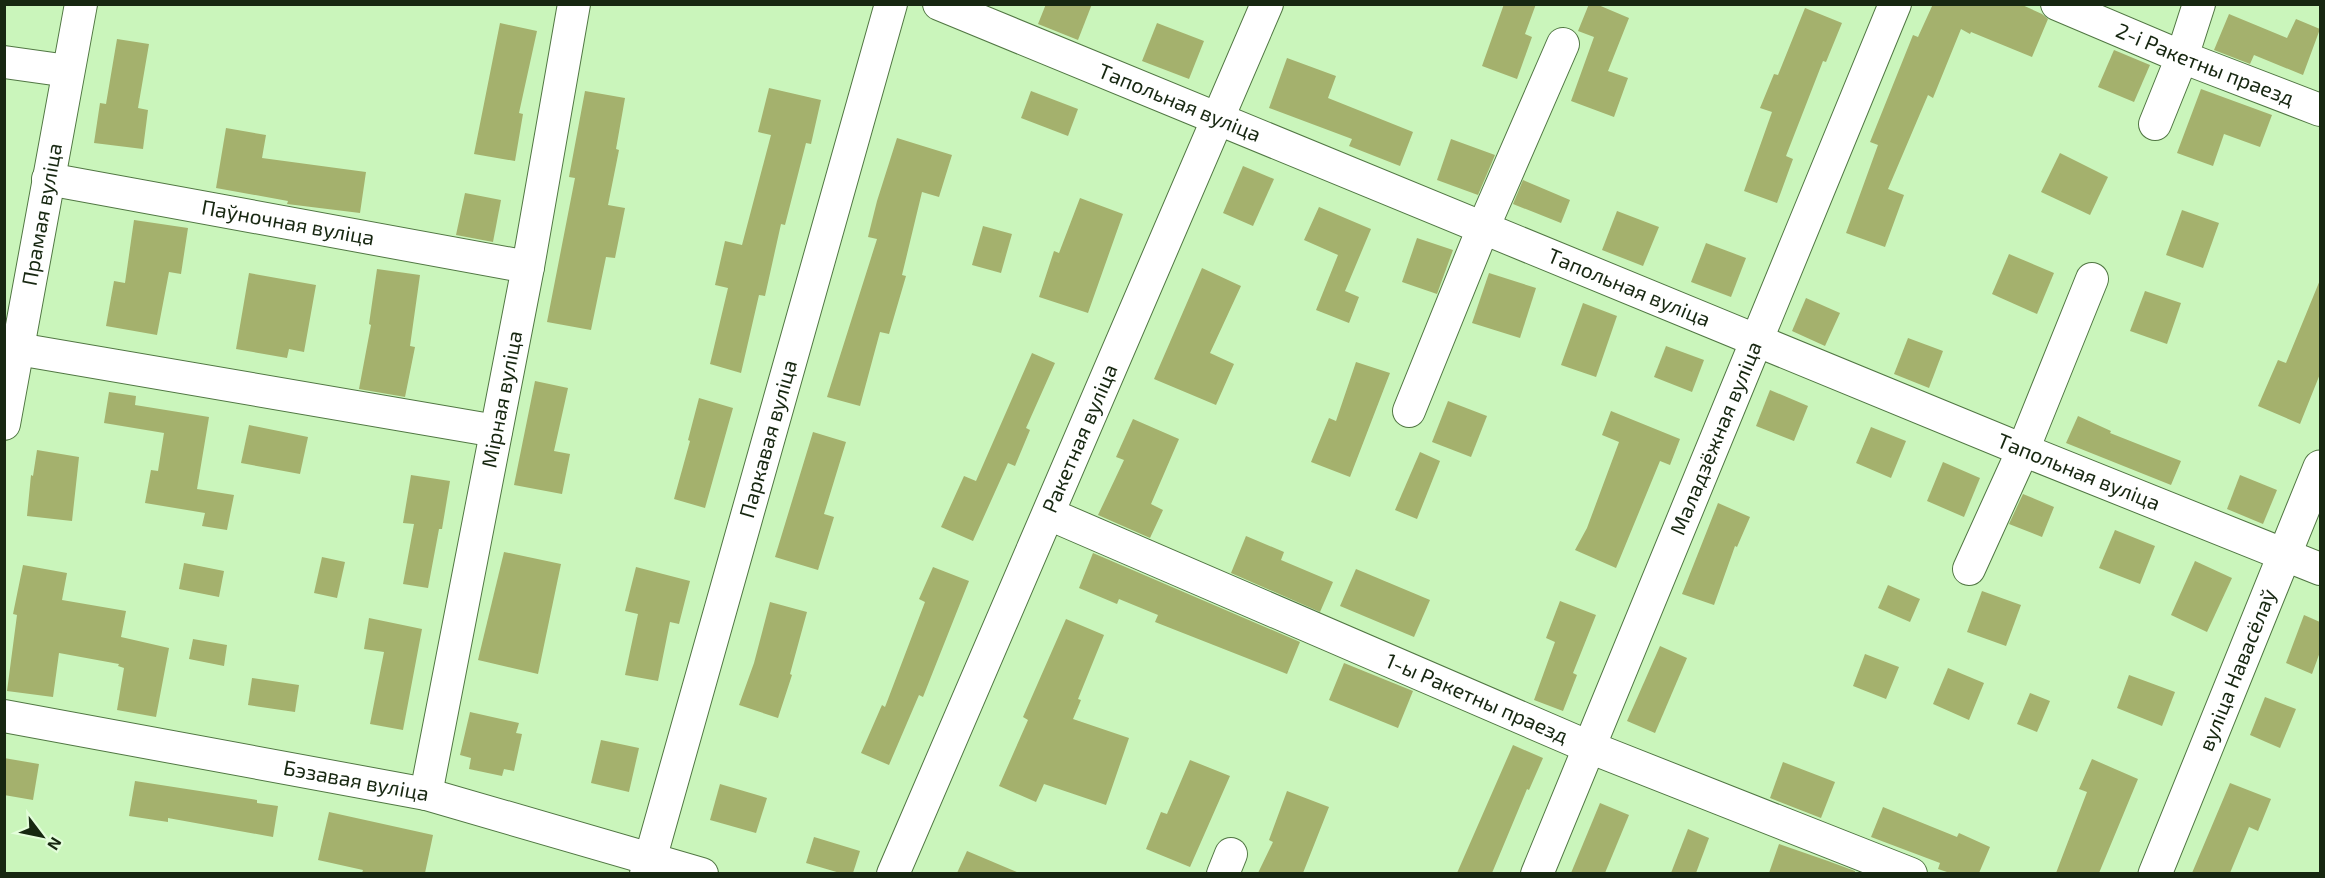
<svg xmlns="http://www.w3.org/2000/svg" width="2325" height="878" font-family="'Exo 2',sans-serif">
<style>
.building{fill:#a4b16d}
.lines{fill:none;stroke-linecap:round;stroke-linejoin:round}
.minor-casing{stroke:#517743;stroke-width:34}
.major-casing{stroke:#517743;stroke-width:35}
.minor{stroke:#fff;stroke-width:32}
.major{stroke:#fff;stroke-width:33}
.labels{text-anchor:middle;stroke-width:4.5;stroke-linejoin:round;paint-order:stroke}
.street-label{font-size:21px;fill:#172711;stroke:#e3fdda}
</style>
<rect width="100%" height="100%" fill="#caf5bb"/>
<g class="building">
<polygon points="1046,4 1092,4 1078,40 1038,24"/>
<polygon points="1504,4 1536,4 1525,34 1532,37 1517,79 1482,66"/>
<polygon points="1589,4 1596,4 1629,18 1608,71 1628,78 1614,117 1571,101 1594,37 1578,31"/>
<polygon points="1933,4 2020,4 2042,14 2048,19 2032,57 1971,32 1970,34 1961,29 1933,98 1928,95 1888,189 1904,195 1885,247 1846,233 1878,145 1870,142 1913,35 1918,37"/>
<polygon points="1805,8 1842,23 1826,62 1823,61 1786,156 1793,159 1777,203 1744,191 1772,112 1760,108 1774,74 1778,75"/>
<polygon points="2229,14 2287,38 2296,19 2320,29 2303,75 2254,55 2250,64 2214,50"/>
<polygon points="500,23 537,31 519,113 523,114 515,161 474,154"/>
<polygon points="1157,23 1204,41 1189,79 1142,61"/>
<polygon points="117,39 149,44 138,108 148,110 143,149 94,143 100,103 106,104"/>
<polygon points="2114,50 2150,65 2134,102 2098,87"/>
<polygon points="1287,58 1336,76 1328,98 1413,132 1400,166 1349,146 1352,139 1269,108"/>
<polygon points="769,88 821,100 811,144 806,143 785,225 781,224 765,296 759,295 741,373 710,364 728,288 715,285 725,241 742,245 771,135 758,132"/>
<polygon points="2201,89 2272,115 2260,147 2224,134 2213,166 2177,153"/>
<polygon points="585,91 625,98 616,149 619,150 608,205 625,208 615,258 606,257 591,330 547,322 575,178 569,177"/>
<polygon points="1031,91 1078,109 1068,136 1021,118"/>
<polygon points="226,128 266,135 262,158 366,172 360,213 287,204 288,201 216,188"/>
<polygon points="897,138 952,155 939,197 922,192 902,275 906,276 889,334 880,332 860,406 827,397 877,239 868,237 877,201"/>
<polygon points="1451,139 1495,155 1478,195 1437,180"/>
<polygon points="2060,153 2108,177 2090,215 2041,192"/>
<polygon points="1243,166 1274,179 1253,226 1223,213"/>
<polygon points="1523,180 1570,200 1561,223 1513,204"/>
<polygon points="465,193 501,200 493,242 456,235"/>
<polygon points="1080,198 1123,214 1088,313 1039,297 1054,251 1059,253"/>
<polygon points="1319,207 1371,229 1345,291 1359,297 1349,323 1316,310 1338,255 1304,240"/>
<polygon points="2182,210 2219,223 2203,268 2166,255"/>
<polygon points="1617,211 1659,227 1643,266 1602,250"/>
<polygon points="134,220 188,228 181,274 169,272 157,335 106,326 114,281 125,283"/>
<polygon points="983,226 1012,234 1001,273 972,265"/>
<polygon points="1417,238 1453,250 1437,294 1402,282"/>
<polygon points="1706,243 1746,258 1731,297 1691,282"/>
<polygon points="2009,254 2054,273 2037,314 1992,294"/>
<polygon points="1202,268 1241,286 1210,353 1234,364 1216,405 1154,379"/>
<polygon points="377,269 420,275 410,346 415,347 405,397 359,389 371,325 369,324"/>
<polygon points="249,273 316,285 304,352 289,349 287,358 236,349"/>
<polygon points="1489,273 1536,288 1520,338 1472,323"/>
<polygon points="2320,280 2320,374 2300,424 2258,406 2278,360 2286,363"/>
<polygon points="2145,291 2181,303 2167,344 2130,331"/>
<polygon points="1806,298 1840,313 1825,346 1792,331"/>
<polygon points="1583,303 1617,316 1596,377 1561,365"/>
<polygon points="1908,338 1943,351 1929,388 1894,374"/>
<polygon points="1666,346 1704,360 1692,392 1654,377"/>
<polygon points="1032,353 1055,363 1026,428 1030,430 1015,466 1008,463 973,541 941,527 964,476 976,481"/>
<polygon points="1356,362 1390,373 1350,477 1311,462 1329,418 1336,421"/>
<polygon points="535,381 568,388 554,451 570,454 562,494 514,485"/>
<polygon points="1770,390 1808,406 1794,441 1756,426"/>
<polygon points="109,392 136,396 135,405 209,417 197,489 234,495 227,530 202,526 205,513 145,503 151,470 158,471 164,433 104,423"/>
<polygon points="699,398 733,408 705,508 674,499 690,441 688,440"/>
<polygon points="1448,401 1487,416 1471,457 1432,442"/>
<polygon points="1611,411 1680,439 1670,465 1660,461 1616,568 1575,550 1587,528 1619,442 1602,435"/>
<polygon points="2078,416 2111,431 2110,433 2181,461 2171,485 2066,443"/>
<polygon points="1133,419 1179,439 1151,504 1163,510 1150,538 1098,515 1124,460 1116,457"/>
<polygon points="249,425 308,437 300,474 241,463"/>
<polygon points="1871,427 1906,441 1891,478 1856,463"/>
<polygon points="813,432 846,442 824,514 834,517 818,570 775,557"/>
<polygon points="37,450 79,457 72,521 27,516 31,475 33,476"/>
<polygon points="1420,452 1440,461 1417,519 1395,510"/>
<polygon points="1943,462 1980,478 1964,517 1927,501"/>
<polygon points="411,475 450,481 442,529 439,529 428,588 403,584 414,524 403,523"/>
<polygon points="2240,475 2277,490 2263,524 2227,509"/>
<polygon points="2023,494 2054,507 2042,537 2009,524"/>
<polygon points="1718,503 1750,517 1737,547 1735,546 1714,605 1682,594"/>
<polygon points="2115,530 2155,546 2140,584 2099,568"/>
<polygon points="1246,536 1284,552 1281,560 1333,582 1320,612 1231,573"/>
<polygon points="504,552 561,564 538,674 478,660"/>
<polygon points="1093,553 1300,642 1287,674 1155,622 1158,615 1119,599 1117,604 1079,588"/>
<polygon points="322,557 345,562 337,598 314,593"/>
<polygon points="2195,561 2232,578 2207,632 2171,615"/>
<polygon points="184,563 224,571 219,597 179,589"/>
<polygon points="23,565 67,573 62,600 126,611 121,637 169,648 156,717 117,710 124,668 118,666 119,664 59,653 53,697 7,691 17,615 13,614"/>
<polygon points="636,567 690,581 679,624 670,622 658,681 625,675 638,614 625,611"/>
<polygon points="933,567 969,581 923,697 919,695 889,765 861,753 882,705 885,707 925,602 919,599"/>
<polygon points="1356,569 1430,600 1414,637 1340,606"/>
<polygon points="1888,585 1920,599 1910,622 1878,608"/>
<polygon points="1982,591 2021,605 2006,646 1967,632"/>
<polygon points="1560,601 1596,615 1573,673 1577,675 1563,711 1534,700 1555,642 1546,638"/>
<polygon points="770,602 807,612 790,674 792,675 778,718 739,705 754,663"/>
<polygon points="2304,615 2320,622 2320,652 2312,674 2286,663"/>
<polygon points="369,618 422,629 403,730 370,724 384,652 364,649"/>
<polygon points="1066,619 1104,635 1078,699 1081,700 1073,719 1129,738 1106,805 1044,784 1036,802 999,786 1028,720 1023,717"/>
<polygon points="193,639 227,645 224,666 189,659"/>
<polygon points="1660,646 1687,658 1655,733 1627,721"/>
<polygon points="1865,654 1899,667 1886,699 1853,686"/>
<polygon points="1344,663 1413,691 1398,728 1329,700"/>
<polygon points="1948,668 1984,683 1969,720 1933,704"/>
<polygon points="2129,675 2175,692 2162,726 2117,708"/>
<polygon points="252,678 299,685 295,712 248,705"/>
<polygon points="2030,693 2050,701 2037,732 2017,724"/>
<polygon points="2265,697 2296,709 2280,748 2250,735"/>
<polygon points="470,712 519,723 516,733 522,734 514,771 504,769 502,776 469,769 471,758 460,755"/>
<polygon points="601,740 639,748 629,792 591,783"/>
<polygon points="1513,745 1543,758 1529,790 1527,789 1492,873 1457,873"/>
<polygon points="4,758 39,764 33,800 4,795"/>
<polygon points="2092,759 2138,779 2099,873 2056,873 2087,792 2079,789"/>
<polygon points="1190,760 1230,776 1190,867 1146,849 1161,812 1167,814"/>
<polygon points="1783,762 1835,782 1821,818 1770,798"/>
<polygon points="135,781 257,800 257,803 278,806 273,837 168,818 168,822 129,816"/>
<polygon points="2230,783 2271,799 2258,831 2249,827 2230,873 2192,873"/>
<polygon points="720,784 767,798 756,833 710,820"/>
<polygon points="1287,791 1329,807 1303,873 1258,873 1273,842 1269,840"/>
<polygon points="1600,803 1629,815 1605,873 1571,873"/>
<polygon points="1883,807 1957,837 1959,833 1990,847 1979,873 1950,873 1938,869 1940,863 1871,837"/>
<polygon points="329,812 433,835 425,873 362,873 363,870 318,860"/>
<polygon points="1688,829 1709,838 1696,873 1671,873"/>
<polygon points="814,837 860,851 853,873 840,873 806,863"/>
<polygon points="1779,844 1828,861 1855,871 1855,873 1769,873"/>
<polygon points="967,851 1019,873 957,873"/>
</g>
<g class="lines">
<g class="minor-casing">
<g id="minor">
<path id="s1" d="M939,4L2023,450L2320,569"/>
<path id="s2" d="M2057,4L2182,57L2320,110"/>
<polyline points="4,62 68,71"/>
<polyline points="2155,124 2182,57 2199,4"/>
<path id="s3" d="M48,179L528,267"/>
<polyline points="18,349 496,431"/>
<polyline points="1409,411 1483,228 1563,44"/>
<path id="s4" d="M4,424L81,4"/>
<path id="s5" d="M1049,514L1589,747L1911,874"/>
<polyline points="1969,569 2023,450 2092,279"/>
<path id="s6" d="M4,716L426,794L702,874"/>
<path id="s7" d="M426,794L528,267L574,4"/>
<path id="s8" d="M646,874L891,4"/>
<path id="s9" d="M893,874L1267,4"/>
<polyline points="1223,874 1231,854"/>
<path id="s10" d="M1537,874L1895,4"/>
</g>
</g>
<g class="major-casing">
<g id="major">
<path id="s11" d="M2155,874L2320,467"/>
</g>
</g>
<use href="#minor" class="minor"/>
<use href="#major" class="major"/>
</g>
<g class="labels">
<g class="street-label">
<text dy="7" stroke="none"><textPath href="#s2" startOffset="160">2-і Ракетны праезд</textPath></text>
<text dy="7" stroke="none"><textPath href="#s1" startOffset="260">Тапольная вуліца</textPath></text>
<text dy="7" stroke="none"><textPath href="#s4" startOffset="213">Прамая вуліца</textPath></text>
<text dy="7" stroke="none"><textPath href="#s3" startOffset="244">Паўночная вуліца</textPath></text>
<text dy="7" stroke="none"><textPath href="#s1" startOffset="746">Тапольная вуліца</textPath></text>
<text dy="7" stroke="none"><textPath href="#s7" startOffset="402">Мірная вуліца</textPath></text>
<text dy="7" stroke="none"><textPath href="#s8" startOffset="452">Паркавая вуліца</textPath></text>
<text dy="7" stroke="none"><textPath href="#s9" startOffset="474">Ракетная вуліца</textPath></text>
<text dy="7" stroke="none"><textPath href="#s10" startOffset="471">Маладзёжная вуліца</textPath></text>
<text dy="7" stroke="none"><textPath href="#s1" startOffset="1232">Тапольная вуліца</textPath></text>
<text dy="7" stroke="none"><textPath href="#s11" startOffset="220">вуліца Навасёлаў</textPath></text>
<text dy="7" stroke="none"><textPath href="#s5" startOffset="466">1-ы Ракетны праезд</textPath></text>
<text dy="7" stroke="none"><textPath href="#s6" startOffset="358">Бэзавая вуліца</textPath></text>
</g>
</g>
<rect width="2325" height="878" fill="none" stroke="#172711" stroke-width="12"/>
<g transform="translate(42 836) rotate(122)" stroke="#e3fdda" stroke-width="4.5" paint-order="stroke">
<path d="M0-4.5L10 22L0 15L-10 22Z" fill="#172711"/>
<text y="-9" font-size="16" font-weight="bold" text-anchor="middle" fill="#172711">N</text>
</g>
</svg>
